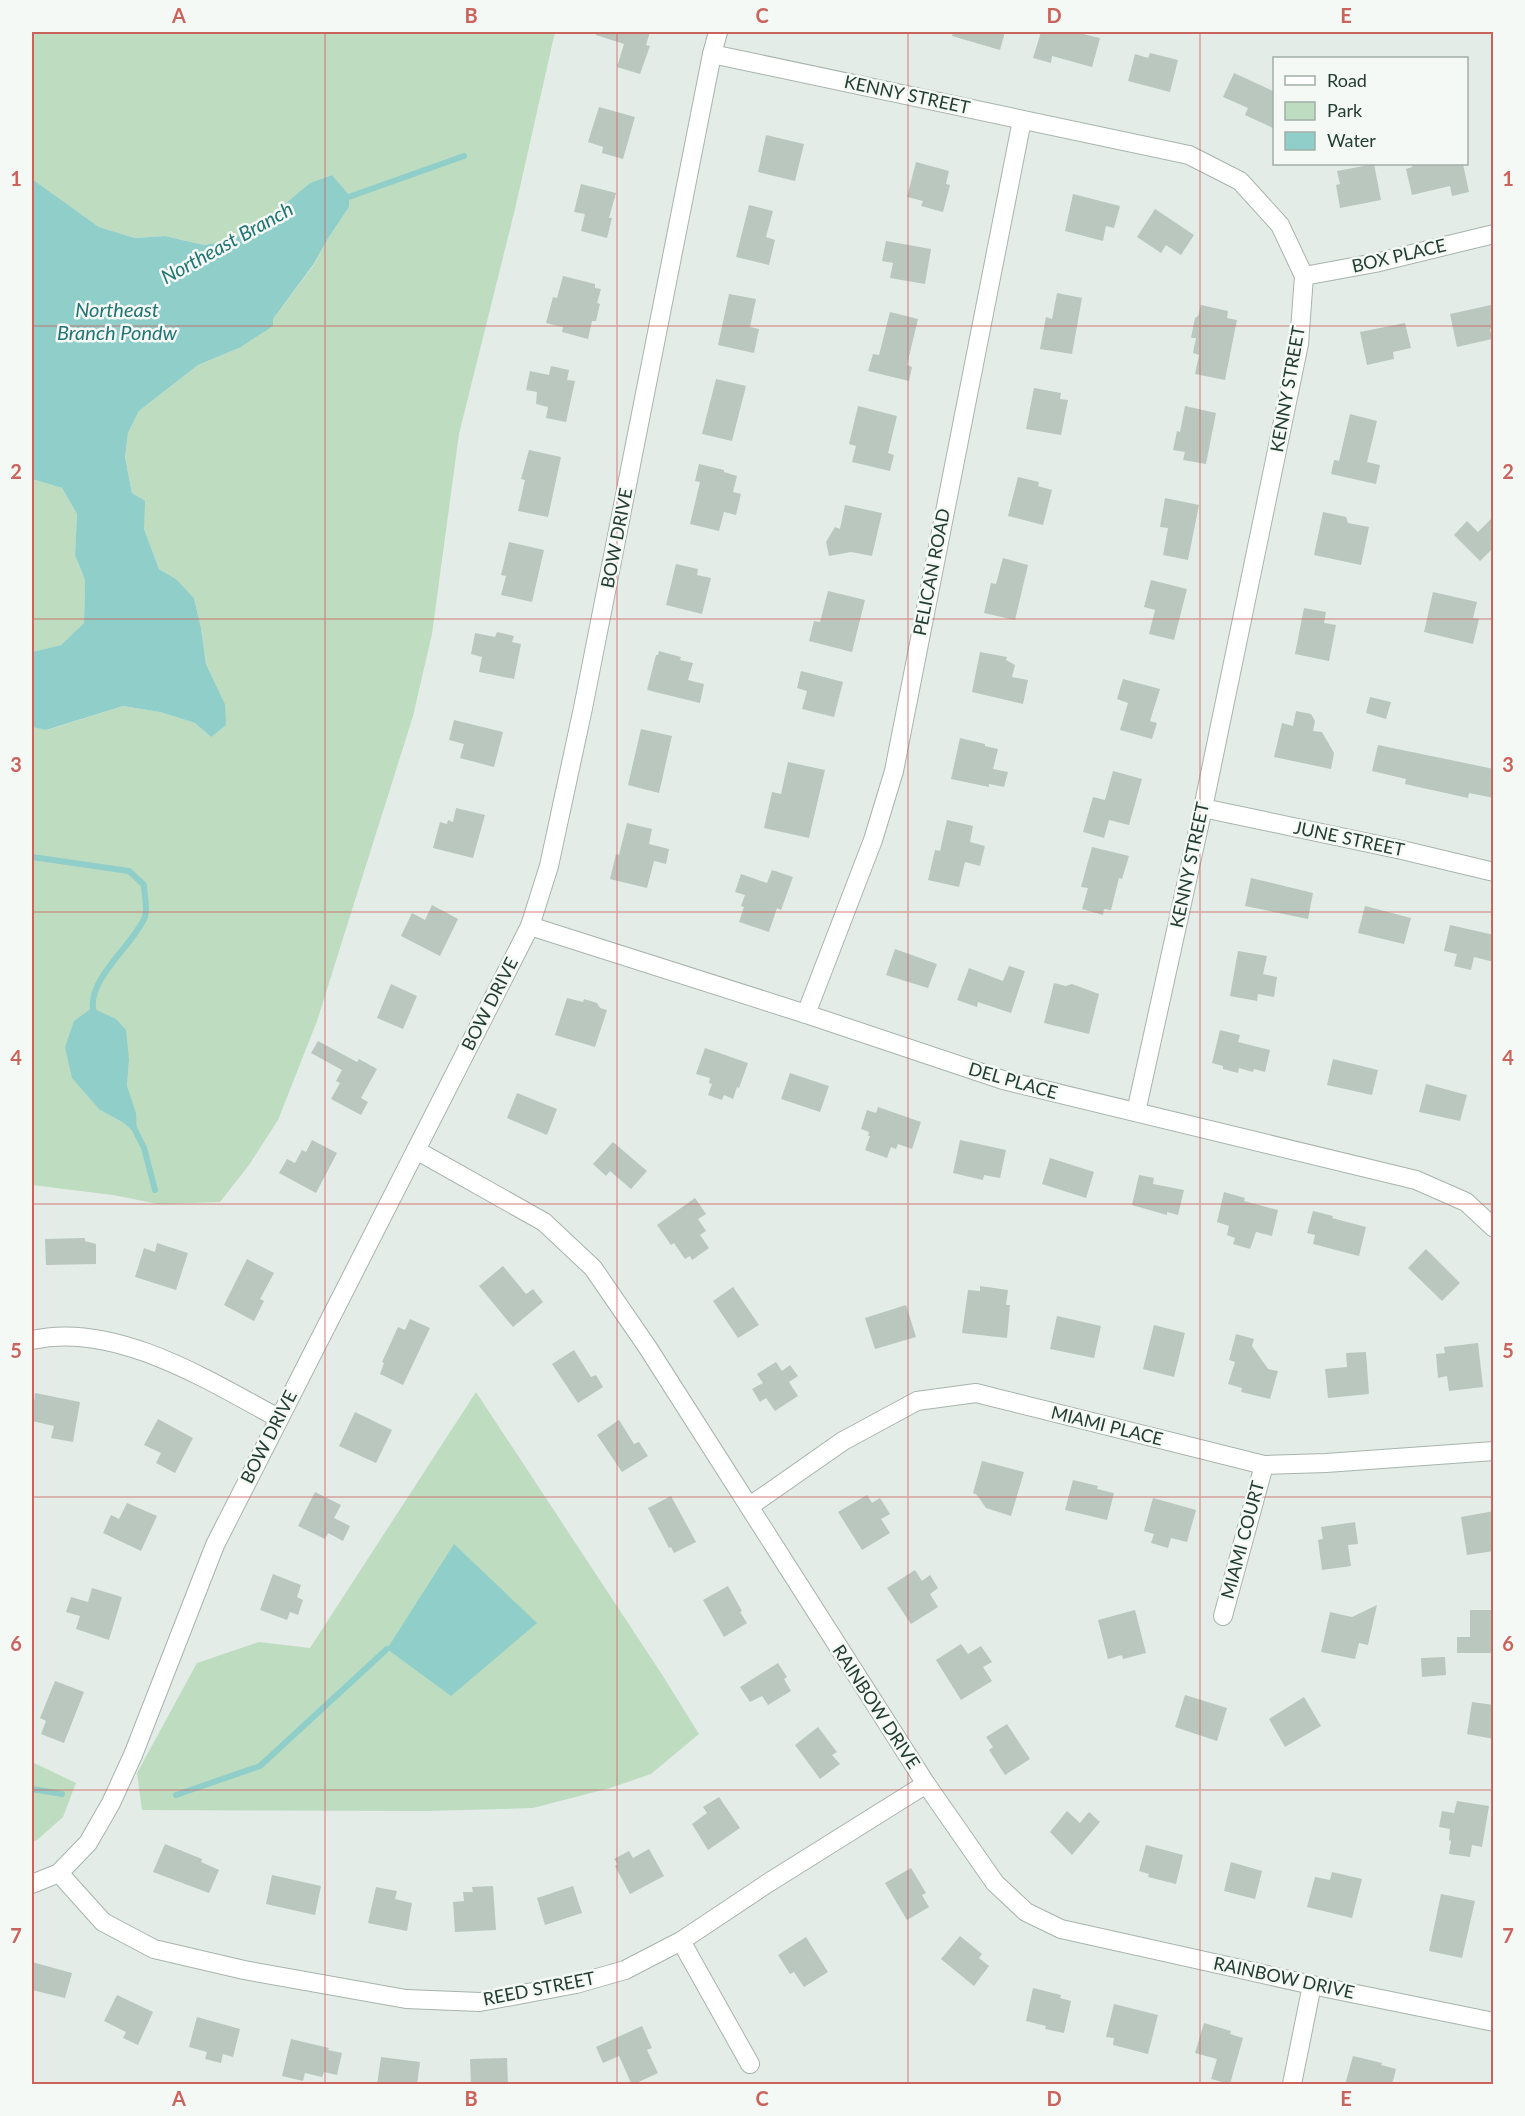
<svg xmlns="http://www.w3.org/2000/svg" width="1525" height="2116" font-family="Lato,sans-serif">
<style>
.green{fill:#bedcc0;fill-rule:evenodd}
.water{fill:#90ceca}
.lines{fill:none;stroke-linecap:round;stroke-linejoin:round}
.stream{stroke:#90ceca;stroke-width:6}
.building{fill:#b9c7bf}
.street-casing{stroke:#a7b4ad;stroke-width:20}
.street{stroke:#fff;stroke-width:18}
.grid{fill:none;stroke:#cb635d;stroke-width:1.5;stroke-opacity:0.55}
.labels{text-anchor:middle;stroke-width:5;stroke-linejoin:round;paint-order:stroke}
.street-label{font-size:18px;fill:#243d31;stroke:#f4f9f6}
.water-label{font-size:20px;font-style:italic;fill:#227572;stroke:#f4f9f6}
.neatline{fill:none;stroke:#cb635d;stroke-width:2}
.grid-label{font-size:20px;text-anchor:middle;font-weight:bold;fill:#cb635d}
</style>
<rect width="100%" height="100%" fill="#e4ece7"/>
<g class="green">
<path d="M32,32H555L515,209L459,434L432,634L413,716L317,1021L278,1120L249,1165L220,1202L158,1204L113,1195L32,1185V727L47,730L123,706L160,712L195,723L211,737L225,704L206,664L201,628L194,598L176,579L159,569L144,529V501L132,493L125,457L128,433L139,411L198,365L239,348L273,319L313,266L329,237L349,207V196L332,175L310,183L263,222L232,240L204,245L165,236L135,238L99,227L32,179ZM129,1060L124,1123L100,1110Z"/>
<polygon points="32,479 62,488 77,514 75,555 85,580 84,623 61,645 32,652"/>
<polygon points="476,1392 661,1673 699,1734 651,1774 610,1788 533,1808 427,1811 142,1810 137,1773 197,1663 259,1642 310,1648"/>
<polygon points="32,1762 76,1783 63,1817 37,1840 32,1842"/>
</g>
<g class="water">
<polygon points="332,175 349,195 349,207 329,237 313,265 273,319 273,326 239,348 198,365 139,411 128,433 125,457 132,493 145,501 144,529 159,569 176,579 194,598 201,628 206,664 225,704 226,725 211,737 195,723 160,712 123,706 46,730 32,727 32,652 61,645 84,623 85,580 75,555 77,514 62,488 32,479 32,179 99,227 135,238 165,236 204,245 232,240 263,222 310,183"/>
<polygon points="92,1008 116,1019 126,1030 129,1060 127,1086 136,1113 137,1135 124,1123 100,1110 72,1078 65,1047 74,1021"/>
<polygon points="454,1544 537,1623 451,1696 387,1649"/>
</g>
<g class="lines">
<g class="stream">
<polyline points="343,199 464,156"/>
<path d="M32,857L129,871L144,885C144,894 148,909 145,917C133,946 84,981 94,1014"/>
<polyline points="134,1128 144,1148 155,1190"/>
<polyline points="32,1789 62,1794"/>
<polyline points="176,1795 260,1766 387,1649"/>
</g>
</g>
<g class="building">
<polygon points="596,32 650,32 646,45 650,46 640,74 617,67 624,44 596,35"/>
<polygon points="953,32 1005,32 1000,50 952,36"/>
<polygon points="1041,32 1074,32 1100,38 1092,67 1052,56 1051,63 1033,58"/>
<polygon points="1150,53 1178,60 1170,92 1128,81 1135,54 1148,58"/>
<polygon points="1234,73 1275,92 1275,129 1245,115 1248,108 1223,97"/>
<polygon points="599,107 635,117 623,159 602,153 603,147 588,142"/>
<polygon points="766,135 804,144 795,181 758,172"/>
<polygon points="916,162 949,171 946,184 950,185 943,212 921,206 923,201 907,197"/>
<polygon points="1374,164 1381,200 1340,208 1336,185 1340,184 1337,171"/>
<polygon points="1412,164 1463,164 1469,192 1452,196 1450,186 1412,195 1406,169 1412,167"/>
<polygon points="581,184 616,193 609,218 612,218 607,238 581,231 585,214 574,212"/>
<polygon points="1073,194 1120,206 1114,228 1106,226 1103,241 1065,231"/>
<polygon points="749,205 773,211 766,237 775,240 769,265 736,257"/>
<polygon points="1155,209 1194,235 1181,255 1166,245 1161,253 1137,237"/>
<polygon points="886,241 931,249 925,284 890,278 893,263 882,261"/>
<polygon points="563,276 595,284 595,288 601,289 597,303 600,304 596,321 592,321 588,339 562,332 563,327 546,323 553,297 557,298"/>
<polygon points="1057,293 1082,298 1072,354 1040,349 1046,317 1052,319"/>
<polygon points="729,294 756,299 750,327 759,329 754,353 718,345"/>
<polygon points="1201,305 1228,311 1227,318 1237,320 1225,380 1195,374 1199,355 1193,353 1196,338 1191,338 1195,318 1198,316"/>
<polygon points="1491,305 1494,317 1494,328 1490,329 1492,339 1457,347 1450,314"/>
<polygon points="890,312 918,319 907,365 912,367 909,381 868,371 873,354 879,355"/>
<polygon points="1405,323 1411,348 1393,352 1394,359 1367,365 1360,332"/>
<polygon points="551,366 569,370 567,380 575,381 566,422 546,418 548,407 536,404 537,392 526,390 530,371 549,375"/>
<polygon points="716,379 746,386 732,441 702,434"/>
<polygon points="1034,388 1061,393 1060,399 1068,400 1061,435 1026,429"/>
<polygon points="858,406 897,416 888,453 894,455 890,471 852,462 856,446 849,444"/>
<polygon points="1185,406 1216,413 1206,464 1183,460 1185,452 1173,450 1177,431 1180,432"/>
<polygon points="1350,414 1377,421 1367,462 1380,465 1376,484 1331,474 1334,460 1339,461"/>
<polygon points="529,450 561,457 548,517 518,511 525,480 521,479"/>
<polygon points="699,464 724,470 724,472 737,476 733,492 741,494 736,515 724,512 719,531 690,524 700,482 695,481"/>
<polygon points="1018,477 1039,482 1038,486 1052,490 1043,525 1008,516"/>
<polygon points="1165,498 1199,505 1188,560 1163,555 1168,528 1160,527"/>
<polygon points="845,505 882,513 872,556 851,552 829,556 826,542 835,527 840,529"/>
<polygon points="1323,512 1346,517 1348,523 1369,527 1361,565 1314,555"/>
<polygon points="1494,516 1494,547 1480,561 1454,535 1467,521 1478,532"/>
<polygon points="509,542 544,550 532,602 501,595 506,576 501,575"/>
<polygon points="1003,558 1028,565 1015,620 984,613 991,583 996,584"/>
<polygon points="676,564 698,569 697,575 711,578 702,614 666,605"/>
<polygon points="1151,580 1187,589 1174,640 1149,634 1155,610 1144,607"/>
<polygon points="828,591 865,600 852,652 809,641 814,621 820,622"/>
<polygon points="1433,592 1477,602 1473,618 1479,619 1473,644 1424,632"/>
<polygon points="1304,608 1326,612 1324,623 1336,625 1329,661 1295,654"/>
<polygon points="497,632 514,636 512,642 521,644 514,679 479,672 482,657 471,654 475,633 495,637"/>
<polygon points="659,651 681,657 680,660 693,663 688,680 704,684 700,703 647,690 656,655 658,655"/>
<polygon points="980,652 1007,657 1006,660 1015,665 1012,677 1028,680 1023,704 972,692"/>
<polygon points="801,671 843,682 834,717 802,709 807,691 797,688"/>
<polygon points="1123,679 1160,689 1150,721 1157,723 1152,739 1120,730 1128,703 1117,699"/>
<polygon points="1370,697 1391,702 1386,719 1366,713"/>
<polygon points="1296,711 1311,714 1315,721 1313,731 1322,732 1334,753 1331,769 1274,757 1282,723 1293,726"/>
<polygon points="454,720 503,732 494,767 460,758 464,744 449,740"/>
<polygon points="641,729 672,736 659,793 628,785"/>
<polygon points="960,738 985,744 985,746 998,749 993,769 1008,772 1004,787 989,784 989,787 951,779"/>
<polygon points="1378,745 1494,769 1494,798 1469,793 1468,798 1405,784 1406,779 1372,771"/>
<polygon points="788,762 825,770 809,838 764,828 772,792 781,794"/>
<polygon points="1113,771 1142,779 1129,825 1109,820 1104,838 1083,832 1093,797 1105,800"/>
<polygon points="456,808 485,815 473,858 433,848 440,822 447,824 448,820 453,822"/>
<polygon points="947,820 973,826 970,842 985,846 980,866 965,862 959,887 928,880 935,850 940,851"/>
<polygon points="627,823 652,829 649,844 669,849 666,864 654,861 647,888 610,879 616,854 619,855"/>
<polygon points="1092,847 1129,856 1122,879 1119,878 1111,910 1104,909 1103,915 1082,909 1088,888 1081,887"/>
<polygon points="772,870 793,877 781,910 777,908 769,932 739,922 744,907 741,906 745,895 735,892 741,874 767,883"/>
<polygon points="1251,878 1313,893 1308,919 1245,906"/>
<polygon points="432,905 458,919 440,956 401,936 412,913 425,920"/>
<polygon points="1365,906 1411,918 1404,944 1358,933"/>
<polygon points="1450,925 1494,935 1494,962 1474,957 1471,970 1454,966 1457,954 1444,951"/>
<polygon points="895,949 937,964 928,988 886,975"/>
<polygon points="1238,951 1267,956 1263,974 1277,977 1274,997 1258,994 1257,1001 1230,996"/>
<polygon points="1009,966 1025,971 1011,1013 978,1002 977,1007 957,1000 969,968 1003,981"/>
<polygon points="1054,983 1066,986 1072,984 1099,994 1089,1034 1044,1023"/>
<polygon points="391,984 417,996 403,1029 377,1018"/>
<polygon points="567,998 583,1002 584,999 597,1003 600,1008 607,1010 595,1047 555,1035"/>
<polygon points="1220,1030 1240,1035 1238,1042 1270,1050 1265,1072 1254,1069 1253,1072 1239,1068 1238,1073 1223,1069 1223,1066 1212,1063"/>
<polygon points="318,1041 357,1062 359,1059 377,1069 361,1098 368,1102 361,1115 331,1099 340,1083 336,1081 342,1070 311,1053"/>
<polygon points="705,1048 748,1063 739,1088 737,1087 733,1099 724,1095 722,1100 708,1095 712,1084 709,1083 710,1078 696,1074"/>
<polygon points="1333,1059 1378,1070 1372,1095 1327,1085"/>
<polygon points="790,1073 829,1086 820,1112 781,1099"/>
<polygon points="1426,1084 1467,1095 1460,1121 1419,1112"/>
<polygon points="517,1093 557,1109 547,1135 507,1118"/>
<polygon points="878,1107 921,1122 912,1149 898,1144 896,1149 891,1147 887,1158 865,1150 870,1136 868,1136 869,1132 861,1129 867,1110 876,1113"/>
<polygon points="312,1140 337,1153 316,1193 279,1173 287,1159 295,1163 302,1150 306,1152"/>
<polygon points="960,1140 1006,1150 1000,1178 984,1175 983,1180 953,1173"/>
<polygon points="613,1142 647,1171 631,1189 610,1171 606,1176 593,1164"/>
<polygon points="1050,1158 1094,1172 1086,1198 1042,1184"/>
<polygon points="1139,1175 1154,1178 1153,1184 1184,1190 1178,1215 1167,1212 1167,1215 1132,1205"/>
<polygon points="1224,1192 1245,1198 1244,1201 1278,1210 1272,1236 1256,1232 1250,1249 1233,1244 1235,1238 1227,1235 1229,1226 1217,1222"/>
<polygon points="695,1198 706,1214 698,1219 706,1231 700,1235 709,1248 692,1260 690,1256 685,1259 674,1243 671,1245 657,1225"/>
<polygon points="1313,1211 1333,1216 1332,1218 1366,1227 1359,1256 1313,1244 1315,1235 1307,1233"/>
<polygon points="85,1238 85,1241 96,1244 96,1264 46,1265 45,1239"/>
<polygon points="157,1243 188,1253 176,1290 135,1277 144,1248 155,1252"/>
<polygon points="1426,1249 1460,1283 1442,1301 1408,1268"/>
<polygon points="247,1259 274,1273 260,1299 264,1301 254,1321 224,1305"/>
<polygon points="503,1266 526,1294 533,1289 543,1302 513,1327 479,1286"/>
<polygon points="980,1286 1008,1290 1006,1305 1010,1305 1007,1338 962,1333 968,1290 980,1291"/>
<polygon points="733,1287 759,1325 738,1338 713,1301"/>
<polygon points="906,1305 916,1337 875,1349 865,1318"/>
<polygon points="1057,1316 1101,1326 1094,1358 1050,1349"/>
<polygon points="410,1319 430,1328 403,1385 380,1374 384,1363 382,1362 398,1327 405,1330"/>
<polygon points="1154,1325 1185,1333 1174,1377 1143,1369"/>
<polygon points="1236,1334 1254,1339 1252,1346 1268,1369 1278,1371 1270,1399 1241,1392 1242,1388 1228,1384 1235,1362 1229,1360"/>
<polygon points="1478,1343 1483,1387 1449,1391 1447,1376 1438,1378 1436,1354 1445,1353 1444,1347"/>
<polygon points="574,1350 591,1377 596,1375 603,1387 578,1403 552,1364"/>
<polygon points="1366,1352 1369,1394 1328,1398 1325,1369 1347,1367 1346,1353"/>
<polygon points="776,1362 782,1371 790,1365 798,1376 789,1382 798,1396 775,1411 766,1398 760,1402 752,1389 763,1383 757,1374"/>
<polygon points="35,1393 80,1402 73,1442 51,1438 54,1426 32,1421"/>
<polygon points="355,1412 392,1430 376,1463 339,1446"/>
<polygon points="158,1419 193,1438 175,1473 156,1463 161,1453 144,1445"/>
<polygon points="619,1420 634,1444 639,1442 648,1456 622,1472 597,1435"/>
<polygon points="982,1461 1024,1472 1011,1516 986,1508 977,1495 973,1493"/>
<polygon points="1073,1480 1098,1486 1097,1489 1114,1493 1107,1520 1065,1510"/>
<polygon points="315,1492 341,1505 334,1518 350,1526 343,1541 328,1533 325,1539 298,1526"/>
<polygon points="867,1495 872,1503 880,1498 890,1514 881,1519 890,1533 862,1550 838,1512"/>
<polygon points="671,1496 696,1542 674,1553 671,1547 669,1548 648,1508"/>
<polygon points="1153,1498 1196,1510 1187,1542 1171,1538 1168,1548 1151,1543 1154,1534 1144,1531"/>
<polygon points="127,1503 157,1516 141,1551 103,1533 111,1515 119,1519"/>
<polygon points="1494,1511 1494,1551 1467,1555 1461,1517"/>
<polygon points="1355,1522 1358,1544 1348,1545 1351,1566 1322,1570 1318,1540 1323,1539 1321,1527"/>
<polygon points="915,1570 922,1581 930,1575 938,1588 930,1594 938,1607 911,1624 887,1588"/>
<polygon points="273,1574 301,1585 297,1597 303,1600 298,1615 290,1612 287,1620 260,1610"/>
<polygon points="728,1586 742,1611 740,1612 747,1623 724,1637 703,1600"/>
<polygon points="92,1588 122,1597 109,1640 76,1629 80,1616 66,1612 71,1597 88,1602"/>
<polygon points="1377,1605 1368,1645 1359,1643 1355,1659 1321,1652 1330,1612 1352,1617"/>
<polygon points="1135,1610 1146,1653 1123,1659 1122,1655 1108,1659 1098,1620"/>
<polygon points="1470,1610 1494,1610 1494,1653 1457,1653 1457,1637 1470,1637"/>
<polygon points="961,1644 968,1654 981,1646 992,1662 983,1667 992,1681 961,1700 936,1660"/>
<polygon points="1445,1657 1446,1675 1422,1677 1421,1658"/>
<polygon points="778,1663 787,1677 784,1679 791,1691 768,1705 762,1696 750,1702 740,1687"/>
<polygon points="55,1681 84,1692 64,1743 41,1734 46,1721 40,1718"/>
<polygon points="1185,1695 1227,1708 1217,1741 1175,1727"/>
<polygon points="1304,1697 1321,1726 1285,1747 1269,1719"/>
<polygon points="1472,1702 1494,1705 1494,1739 1467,1734"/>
<polygon points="1007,1724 1030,1759 1005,1775 989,1750 993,1747 986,1737"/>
<polygon points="818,1727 837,1752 832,1755 840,1764 820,1779 795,1745"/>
<polygon points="719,1797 740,1828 708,1850 692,1824 707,1813 703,1807"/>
<polygon points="1457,1801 1489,1806 1482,1847 1472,1845 1470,1857 1449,1854 1451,1841 1449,1840 1450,1829 1439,1827 1442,1811 1454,1813"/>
<polygon points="1067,1811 1080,1823 1089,1812 1100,1822 1072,1855 1050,1832"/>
<polygon points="165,1844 202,1859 201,1862 219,1870 209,1893 153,1872"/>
<polygon points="1146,1845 1183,1855 1176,1884 1148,1877 1149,1874 1139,1871"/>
<polygon points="649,1849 664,1876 630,1894 615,1866 618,1864 614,1859 629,1851 633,1858"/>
<polygon points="1231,1862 1262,1871 1255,1899 1224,1891"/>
<polygon points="911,1868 926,1893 922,1895 929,1907 907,1920 885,1883"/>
<polygon points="1332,1872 1362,1879 1352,1918 1307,1907 1315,1877 1330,1880"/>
<polygon points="272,1875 321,1886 315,1915 266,1904"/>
<polygon points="493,1886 496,1930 455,1932 453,1902 464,1901 463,1892 473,1892 472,1887"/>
<polygon points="573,1886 582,1913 545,1925 537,1898"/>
<polygon points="376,1887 397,1891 395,1899 412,1903 407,1931 368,1923"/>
<polygon points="1441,1894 1475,1901 1462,1958 1429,1951"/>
<polygon points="960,1936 982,1954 979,1958 989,1966 974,1986 941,1959"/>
<polygon points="806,1937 828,1972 804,1987 794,1972 790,1974 778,1955"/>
<polygon points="32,1962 72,1973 65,1998 32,1990"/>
<polygon points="1033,1988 1061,1995 1060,1998 1071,2001 1064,2033 1045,2029 1046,2026 1026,2021"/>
<polygon points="117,1995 153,2012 138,2045 123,2038 126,2032 104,2021"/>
<polygon points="1114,2004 1158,2015 1148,2054 1113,2045 1114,2038 1106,2037"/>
<polygon points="197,2017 240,2029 233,2057 223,2054 221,2063 205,2059 207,2052 189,2047"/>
<polygon points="1204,2023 1231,2031 1230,2034 1243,2038 1230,2084 1211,2079 1217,2059 1195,2053"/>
<polygon points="642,2026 652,2048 647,2050 658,2073 632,2085 619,2056 603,2063 596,2047"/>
<polygon points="291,2039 329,2048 328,2050 342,2053 337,2075 324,2072 322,2077 305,2073 303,2081 282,2076"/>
<polygon points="1353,2056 1382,2063 1381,2065 1396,2069 1392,2085 1345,2085"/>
<polygon points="381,2057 420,2062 417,2085 377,2085"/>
<polygon points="507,2058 508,2085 471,2085 470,2059"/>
</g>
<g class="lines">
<g class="street-casing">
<g id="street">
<polyline points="712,54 1189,155 1240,181 1280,225 1304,276 1299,344 1203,808 1136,1112"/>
<polyline points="1304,276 1375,263 1494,234"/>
<polyline points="1203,808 1402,850 1494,872"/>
<polyline points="530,926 806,1014 1003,1080 1416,1180 1466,1202 1494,1228"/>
<polyline points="806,1014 873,840 894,771 1022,120"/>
<polyline points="416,1150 544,1222 593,1268 648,1348 926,1784 995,1883 1026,1912 1061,1929 1312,1985 1494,2022"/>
<path d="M32,1340C114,1321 208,1380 278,1418"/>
<polyline points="750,1506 843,1441 917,1401 976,1393 1264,1465 1326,1463 1494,1451"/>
<polyline points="1223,1616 1264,1465"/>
<polyline points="59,1873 103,1922 154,1949 244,1970 406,1999 480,2002 576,1984 625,1970 681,1941 768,1883 926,1784"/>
<polyline points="32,1884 59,1873 88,1843 111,1803 133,1755 215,1545 530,926 549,866 583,708 712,54 718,32"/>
<polyline points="681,1941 750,2064"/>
<polyline points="1292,2084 1312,1985"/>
</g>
</g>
<use href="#street" class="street"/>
</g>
<path class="grid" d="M325,32V2084M617,32V2084M908,32V2084M1200,32V2084M32,326H1494M32,619H1494M32,912H1494M32,1204H1494M32,1497H1494M32,1790H1494"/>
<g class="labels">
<g class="street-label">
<text transform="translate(907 95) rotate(12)" y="6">KENNY STREET</text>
<text transform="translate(1399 256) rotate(-13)" y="6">BOX PLACE</text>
<text transform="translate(1288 389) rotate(-80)" y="6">KENNY STREET</text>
<text transform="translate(617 538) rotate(-79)" y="6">BOW DRIVE</text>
<text transform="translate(932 572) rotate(-79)" y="6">PELICAN ROAD</text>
<text transform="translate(1349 839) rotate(12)" y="6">JUNE STREET</text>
<text transform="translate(1190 865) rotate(-78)" y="6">KENNY STREET</text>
<text transform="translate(490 1004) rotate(-63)" y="6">BOW DRIVE</text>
<text transform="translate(1013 1081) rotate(16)" y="6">DEL PLACE</text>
<text transform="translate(1107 1426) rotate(14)" y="6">MIAMI PLACE</text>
<text transform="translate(269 1437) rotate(-63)" y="6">BOW DRIVE</text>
<text transform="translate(1243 1540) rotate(-75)" y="6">MIAMI COURT</text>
<text transform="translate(876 1707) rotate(57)" y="6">RAINBOW DRIVE</text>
<text transform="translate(1284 1978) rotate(12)" y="6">RAINBOW DRIVE</text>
<text transform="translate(539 1989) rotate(-11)" y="6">REED STREET</text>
</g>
<g class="water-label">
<text transform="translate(227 243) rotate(-29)" y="7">Northeast Branch</text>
<text x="117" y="317">Northeast<tspan x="117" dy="23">Branch Pondw</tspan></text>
</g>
</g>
<rect width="1525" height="2116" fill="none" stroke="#f4f9f6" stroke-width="66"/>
<rect x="1273" y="57" width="195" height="108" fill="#f4f9f6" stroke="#a1aea7" stroke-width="1.5"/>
<rect x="1285" y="76" width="30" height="9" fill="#ffffff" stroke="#a1aea7" stroke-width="1.5"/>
<text x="1327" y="87" font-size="18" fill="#243d31">Road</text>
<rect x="1285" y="102" width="30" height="18" fill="#bedcc0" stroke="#a1aea7" stroke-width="1.5"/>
<text x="1327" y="117" font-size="18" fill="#243d31">Park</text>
<rect x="1285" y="132" width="30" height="18" fill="#90ceca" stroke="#a1aea7" stroke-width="1.5"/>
<text x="1327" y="147" font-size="18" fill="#243d31">Water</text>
<rect x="33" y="33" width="1459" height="2050" class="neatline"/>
<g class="grid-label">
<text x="179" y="23">A</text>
<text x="471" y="23">B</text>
<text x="762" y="23">C</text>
<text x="1054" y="23">D</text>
<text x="1346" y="23">E</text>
<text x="16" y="186">1</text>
<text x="1508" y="186">1</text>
<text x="16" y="479">2</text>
<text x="1508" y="479">2</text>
<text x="16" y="772">3</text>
<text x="1508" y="772">3</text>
<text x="16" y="1065">4</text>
<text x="1508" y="1065">4</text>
<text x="16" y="1358">5</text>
<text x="1508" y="1358">5</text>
<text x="16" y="1651">6</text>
<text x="1508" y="1651">6</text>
<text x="16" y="1943">7</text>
<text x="1508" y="1943">7</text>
<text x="179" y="2106">A</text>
<text x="471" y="2106">B</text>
<text x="762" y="2106">C</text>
<text x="1054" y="2106">D</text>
<text x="1346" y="2106">E</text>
</g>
</svg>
